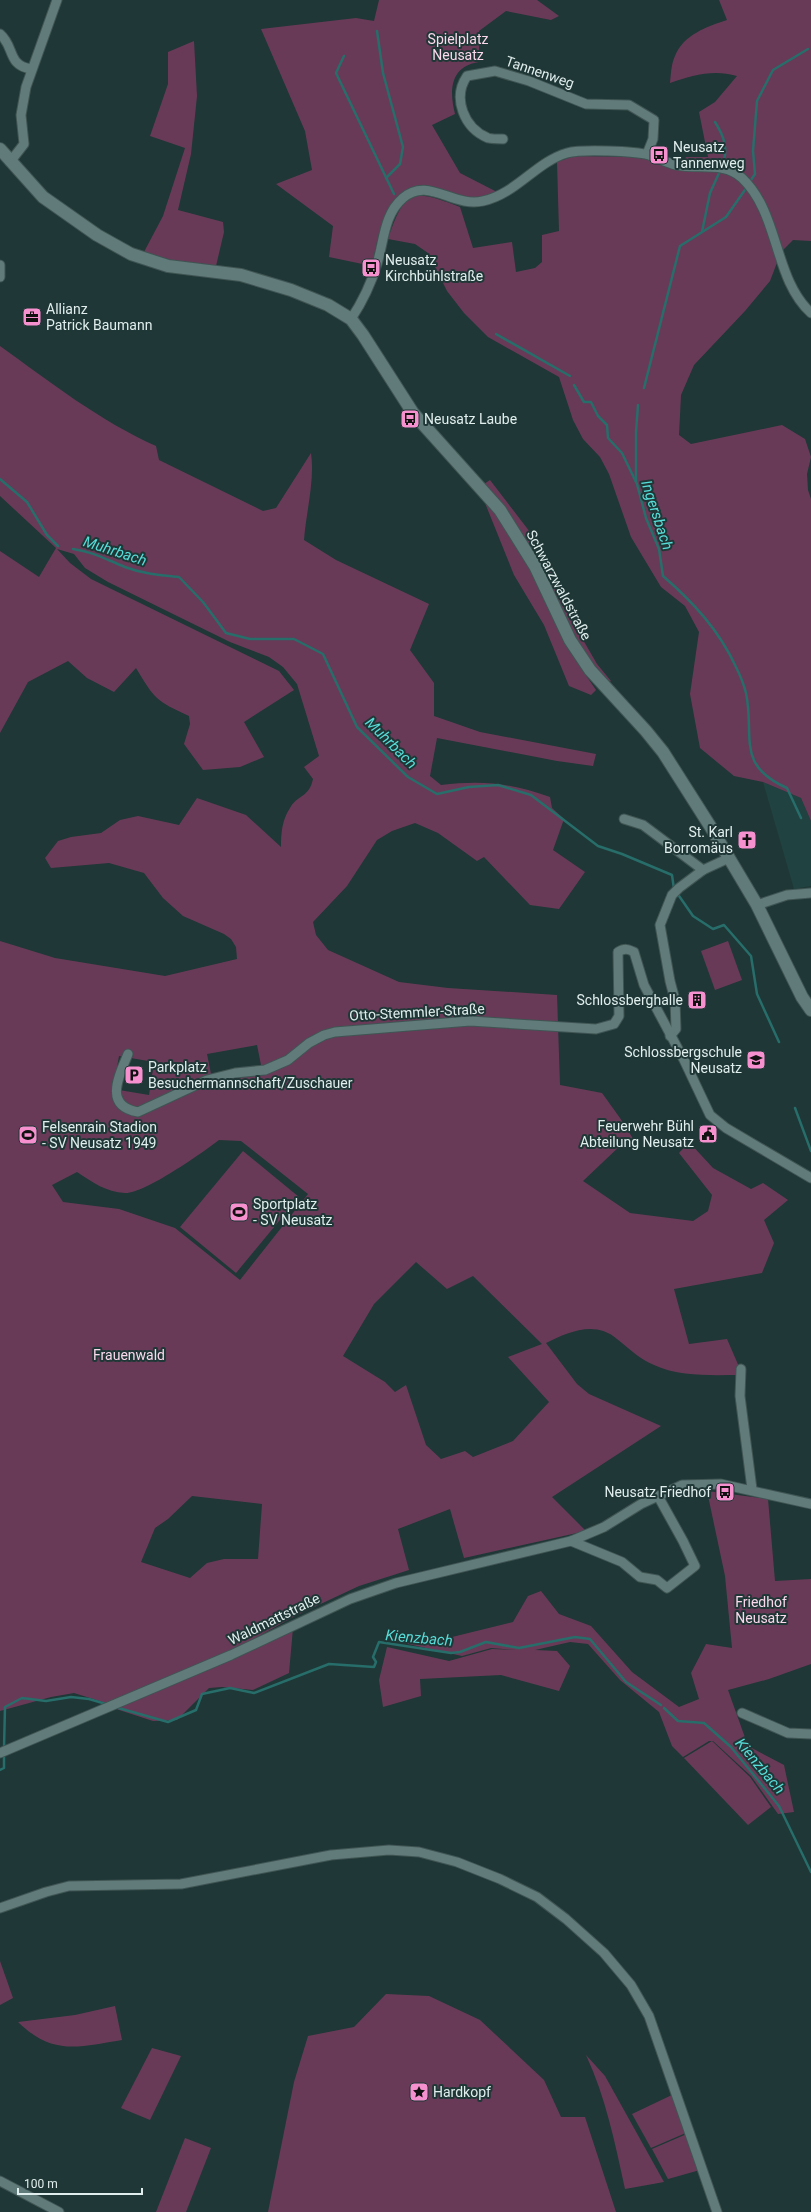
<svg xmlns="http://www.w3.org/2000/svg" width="811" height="2212" font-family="Roboto,sans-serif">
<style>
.built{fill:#204241}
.green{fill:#693a57;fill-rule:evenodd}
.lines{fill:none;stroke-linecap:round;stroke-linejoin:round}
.stream{stroke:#276d6a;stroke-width:2.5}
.street-casing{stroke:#3f5554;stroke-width:11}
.secondary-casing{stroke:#3f5554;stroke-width:14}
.street{stroke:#617b7a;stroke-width:9}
.secondary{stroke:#617b7a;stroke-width:12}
.labels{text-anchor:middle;stroke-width:4;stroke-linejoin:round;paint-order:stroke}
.park-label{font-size:14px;fill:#fbd8ec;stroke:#1f3736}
.street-label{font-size:14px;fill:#e0eeed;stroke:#1f3736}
.poi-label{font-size:14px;fill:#e0eeed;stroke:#1f3736;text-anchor:start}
.water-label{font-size:15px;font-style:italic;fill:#57dcd8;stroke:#1f3736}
</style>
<rect width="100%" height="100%" fill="#1f3736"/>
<polygon class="built" points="763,782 801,798 811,821 811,886 794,889"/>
<g class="green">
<path d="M379,0H537L559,16L551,20L506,11L479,31V62C450,66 449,91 455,114L432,125L460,173L497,192C486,195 476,200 464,199C455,198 447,191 439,189C386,176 380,229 372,266L329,257L333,226L276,184L312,170L305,131L261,29L356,18L374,21Z"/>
<path d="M719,0H811V241L793,240L782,251L742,175L682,164L686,157H708L699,112L715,102L737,76C714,69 692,75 670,83C671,75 671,64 675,56C683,35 708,26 727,20Z"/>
<polygon points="194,41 197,96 191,154 178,210 223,222 224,232 216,266 167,260 144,252 163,216 185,148 150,136 168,84 168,52"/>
<path d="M574,156L640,157L678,170H718L741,180L751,193L762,218L778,260L770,281L745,311L694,365L681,395L679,435L691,444L782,425L805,439L811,457L807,474L808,490L811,499V821L801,798L763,782L734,776L700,748L690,694L699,632L685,606L661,587L631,537L609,474L600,457L583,439L573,420L559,377L488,337L464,313L447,291L428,253L415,244L388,239C405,188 413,189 460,207L473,248L512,242L516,272L535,268L542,262V235L559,231L557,162Z"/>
<path d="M0,346C50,382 100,421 156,446L159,460L263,511L276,508L311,453C315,481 306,512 304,540L336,560L429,604L410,650L434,683V716L480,732L596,754L593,766L557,761L437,738L430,776L441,785C483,780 510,783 550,797L552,808L564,819L553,850L585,872L559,909L530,905L484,857L477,861L438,833L415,823L392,831L377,840L347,886L313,922L316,935L328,950L399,982L448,988L557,995L560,1085L602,1093L620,1118L637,1145L622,1144L583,1181L630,1213L693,1221L708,1211L712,1195L679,1153L689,1142L713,1168L751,1189L763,1183L788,1200L764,1220L774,1243L762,1273L674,1289L689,1344L727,1339L740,1369L739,1375C712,1375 680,1377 654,1365C639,1359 630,1349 617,1339C595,1320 568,1332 546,1343L577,1384L589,1394L661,1426L552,1497L586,1531L464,1558L450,1509L398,1529L409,1570L359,1586L295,1616L241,1646L106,1703L74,1693L51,1697L0,1711V941L55,958L165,976L237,959L236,947L231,939L224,934L183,916L163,898L144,873L109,863L51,868L45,858L58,841L71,837L101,833L120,820L138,816L179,825L197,798L246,815L281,847C281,833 282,820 290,808C298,794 309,798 313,779L304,767L319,756L297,684L283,667L269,657L230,642L108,582L85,568L74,554L57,549L70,563L91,579L279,671L294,690L244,722L264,757L240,767L203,770L184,744L190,724L189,716C156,701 154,698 136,668L114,692L87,678L68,661L28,682L0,733V551L39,577L56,548L0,496ZM257,1045L261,1065L211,1074L207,1054ZM119,1056L154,1062L149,1095L113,1089ZM219,1140L241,1141L308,1194L240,1280L175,1228L119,1209L63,1202L52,1185L77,1172C92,1182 106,1192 125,1193C144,1194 202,1153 219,1140ZM416,1262L447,1289L473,1276L542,1344L508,1357L549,1402L513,1441L473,1457L465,1451L441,1459L426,1445L406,1385L395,1392L385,1382L343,1356L374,1304ZM192,1496L262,1504L258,1559H224L207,1563L190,1578L141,1562L155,1528L168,1519Z"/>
<polygon points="490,480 533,536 548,560 571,619 597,664 611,681 607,684 594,671 484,484"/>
<polygon points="483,498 501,521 532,572 568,649 596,690 591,695 569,686 544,625 514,575"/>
<polygon points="728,941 742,980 715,990 701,951"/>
<polygon points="243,1151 299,1197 236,1273 180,1227"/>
<polygon points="707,1491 768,1499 775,1581 811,1579 811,1664 769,1679 728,1690 748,1746 784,1765 794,1812 778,1814 751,1776 713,1741 709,1741 683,1757 672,1746 659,1712 620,1680 588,1644 570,1642 535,1650 557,1651 570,1666 559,1691 501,1675 420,1679 421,1696 383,1707 379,1680 387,1647 449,1661 492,1649 518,1650 491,1648 462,1656 390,1640 448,1638 513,1622 528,1596 541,1591 559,1614 591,1626 632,1672 679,1707 699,1699 691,1673 706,1644 732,1648 725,1576"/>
<polygon points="293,1628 289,1673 253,1690 222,1687 209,1688 177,1720 153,1721 113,1708"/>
<polygon points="712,1741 750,1777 771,1807 748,1825 684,1758"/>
<polygon points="0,1961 13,1998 0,2005"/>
<polygon points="386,1994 429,1996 480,2020 544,2080 561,2117 585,2117 616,2212 268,2212 294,2082 308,2036 354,2027"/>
<path d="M115,2006L122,2040C78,2047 53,2056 18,2022L75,2015Z"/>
<polygon points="152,2048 181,2056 150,2120 121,2108"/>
<path d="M586,2055L605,2076L664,2182L625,2189C615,2143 606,2098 586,2055Z"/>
<polygon points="674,2094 688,2132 651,2148 632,2114"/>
<polygon points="689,2133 700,2170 668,2179 652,2149"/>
<polygon points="185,2138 211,2148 186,2212 156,2212"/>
</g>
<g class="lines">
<g class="stream">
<polyline points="377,31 383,73 403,147 400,164 386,178"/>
<polyline points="344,56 336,73 394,194"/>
<path d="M715,122C724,136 729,150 722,166"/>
<polyline points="749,183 755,174 753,151 757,101 773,70 808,49"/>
<polyline points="702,232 710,193 720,171"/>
<polyline points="496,334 570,376"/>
<path d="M574,385L584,402H591L598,416L607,425L608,438L622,453L637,484L646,518L659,549L663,576C693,602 719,630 736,667C740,675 744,685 746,693C755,736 735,765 787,788L801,818"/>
<polyline points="644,388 680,246 726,217 747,187"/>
<polyline points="0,479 27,502 47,535 58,546"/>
<polyline points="636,482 636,432 638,405"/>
<path d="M73,549C94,552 105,559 125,567C143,574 161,575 179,577L203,602L226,633L250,639H294L323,654L357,727L408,777L437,794L469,787L498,785L531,795L598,846L622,854L672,875L674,889"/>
<polyline points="677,893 693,916 713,929 724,925 751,956 757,994 779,1042"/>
<polyline points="795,1108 811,1151"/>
<polyline points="115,1707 168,1722 196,1710 202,1694 230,1688 254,1693 329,1664 374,1667 376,1662 373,1657 379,1642 451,1653 460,1652 486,1642 519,1648 575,1637 590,1639 626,1682 661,1705"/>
<polyline points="664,1708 678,1721 704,1723 731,1747 779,1806 811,1872"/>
<polyline points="4,1748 5,1707 22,1698 46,1701 71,1697 89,1699 106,1704"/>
<polyline points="0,1770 4,1768 4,1757"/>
</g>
<g class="street-casing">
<g id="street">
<path d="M0,34C15,47 7,65 31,69"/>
<path d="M503,139C499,139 492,139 488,138C464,128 452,98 467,76L495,71L529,81L586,104L629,105L654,120L653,139L647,154"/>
<polyline points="10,162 24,144 21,115 26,87 57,0"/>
<polyline points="0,265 0,277"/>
<path d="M351,319C363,301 371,284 377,264C384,241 384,214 403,198C428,176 453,208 483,201C516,194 536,162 567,153C581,149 635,151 649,155C658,158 667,163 676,165C698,170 724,161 742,178C780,214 773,278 811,313"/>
<polyline points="624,819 643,825 703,870"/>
<polyline points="757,905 787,895 811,893"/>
<polyline points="670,1036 676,1029 675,1000 670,981 660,925 672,895 679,888 703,870 729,858"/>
<path d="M128,1054C119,1076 103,1106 138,1112L207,1080L235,1073L265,1070L288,1060L309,1043L324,1035L335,1032L470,1021L596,1029L614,1024L619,1016L618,952C625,948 628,949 634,952L644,985L684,1060L710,1115L726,1128L811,1178"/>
<polyline points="741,1369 740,1396 752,1489"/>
<polyline points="571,1541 622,1562 640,1577 657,1580 667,1588 695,1566 683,1541 658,1496"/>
<polyline points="742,1713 788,1733 811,1734"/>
<polyline points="0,1753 231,1655 350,1599 396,1583 571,1541 604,1527 641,1504 682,1485 721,1484 811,1504"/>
<polyline points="0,1908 46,1892 69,1886 181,1884 331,1855 389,1850 419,1852 457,1862 500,1879 537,1897 566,1919 604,1953 631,1985 649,2016 717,2212"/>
<polyline points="0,2181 59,2212"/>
</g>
</g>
<g class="secondary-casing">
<polyline id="secondary" points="0,149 43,197 97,235 131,254 168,266 241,275 291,290 328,305 351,319 363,335 413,413 500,510 535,566 570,640 590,670 646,731 663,752 710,826 757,905 802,997 811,1010"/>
</g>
<use href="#street" class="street"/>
<use href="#secondary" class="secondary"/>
</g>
<defs>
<g id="bus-square" transform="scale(1)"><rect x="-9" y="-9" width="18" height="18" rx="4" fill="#f790ce" stroke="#1f3736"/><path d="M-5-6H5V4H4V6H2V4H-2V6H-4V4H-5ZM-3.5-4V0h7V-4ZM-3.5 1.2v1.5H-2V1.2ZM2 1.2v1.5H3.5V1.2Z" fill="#111"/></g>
<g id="office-square" transform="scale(1)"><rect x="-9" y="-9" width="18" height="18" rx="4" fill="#f790ce" stroke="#1f3736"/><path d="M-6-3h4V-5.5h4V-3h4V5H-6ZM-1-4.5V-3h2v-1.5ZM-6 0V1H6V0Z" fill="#111"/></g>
<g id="church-square" transform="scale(1)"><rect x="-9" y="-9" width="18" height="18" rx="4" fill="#f790ce" stroke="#1f3736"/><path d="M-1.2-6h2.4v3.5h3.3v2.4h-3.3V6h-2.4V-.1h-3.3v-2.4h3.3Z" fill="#111"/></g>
<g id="building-square" transform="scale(1)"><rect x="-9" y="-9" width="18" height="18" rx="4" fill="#f790ce" stroke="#1f3736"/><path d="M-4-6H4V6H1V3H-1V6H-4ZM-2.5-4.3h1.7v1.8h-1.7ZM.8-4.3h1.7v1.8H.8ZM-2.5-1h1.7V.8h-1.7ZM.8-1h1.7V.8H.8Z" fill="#111"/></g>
<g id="school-square" transform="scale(1)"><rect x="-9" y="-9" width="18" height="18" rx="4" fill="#f790ce" stroke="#1f3736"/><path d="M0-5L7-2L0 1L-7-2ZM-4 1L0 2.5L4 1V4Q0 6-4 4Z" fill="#111"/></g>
<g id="parking-square" transform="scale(1)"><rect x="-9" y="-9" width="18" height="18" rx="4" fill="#f790ce" stroke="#1f3736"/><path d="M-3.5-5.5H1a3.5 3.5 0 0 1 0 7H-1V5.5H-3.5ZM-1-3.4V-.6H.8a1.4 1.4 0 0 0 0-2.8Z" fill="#111"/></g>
<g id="civic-square" transform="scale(1)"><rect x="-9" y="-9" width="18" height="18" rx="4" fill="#f790ce" stroke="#1f3736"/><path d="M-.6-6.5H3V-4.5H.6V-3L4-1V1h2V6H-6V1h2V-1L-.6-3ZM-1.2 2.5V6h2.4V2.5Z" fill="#111"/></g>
<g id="stadium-square" transform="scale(1)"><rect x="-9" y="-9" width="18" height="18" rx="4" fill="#f790ce" stroke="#1f3736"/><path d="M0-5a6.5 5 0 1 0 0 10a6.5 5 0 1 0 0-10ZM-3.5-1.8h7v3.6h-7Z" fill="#111"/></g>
<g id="sight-square" transform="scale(1)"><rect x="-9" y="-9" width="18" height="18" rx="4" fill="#f790ce" stroke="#1f3736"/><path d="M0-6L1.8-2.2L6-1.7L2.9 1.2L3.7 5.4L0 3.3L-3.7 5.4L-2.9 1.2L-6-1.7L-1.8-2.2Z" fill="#111"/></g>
</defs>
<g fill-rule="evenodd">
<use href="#bus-square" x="659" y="155"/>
<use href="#bus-square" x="371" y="268"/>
<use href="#office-square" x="32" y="317"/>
<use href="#bus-square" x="410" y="419"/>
<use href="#church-square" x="747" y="840"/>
<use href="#building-square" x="697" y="1000"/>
<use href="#school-square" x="756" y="1060"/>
<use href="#parking-square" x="134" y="1075"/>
<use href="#civic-square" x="708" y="1134"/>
<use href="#stadium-square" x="28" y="1135"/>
<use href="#stadium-square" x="239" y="1212"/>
<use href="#bus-square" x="725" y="1492"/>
<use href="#sight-square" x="419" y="2092"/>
</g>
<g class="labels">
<g class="park-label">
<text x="458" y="44">Spielplatz<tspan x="458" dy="16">Neusatz</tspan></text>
<text x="129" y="1360">Frauenwald</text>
<text x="761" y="1607">Friedhof<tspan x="761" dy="16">Neusatz</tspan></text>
</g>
<g class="street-label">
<text transform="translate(540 72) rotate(19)" y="5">Tannenweg</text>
<text transform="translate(559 585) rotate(62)" y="5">Schwarzwaldstraße</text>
<text transform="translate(417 1012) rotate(-3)" y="5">Otto-Stemmler-Straße</text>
<text transform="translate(274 1619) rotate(-26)" y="5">Waldmattstraße</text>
</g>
<g class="poi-label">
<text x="673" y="152">Neusatz<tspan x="673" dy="16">Tannenweg</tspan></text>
<text x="385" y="265">Neusatz<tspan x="385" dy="16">Kirchbühlstraße</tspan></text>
<text x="46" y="314">Allianz<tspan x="46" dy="16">Patrick Baumann</tspan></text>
<text x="424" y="424">Neusatz Laube</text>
<text x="733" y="837" text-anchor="end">St. Karl<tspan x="733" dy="16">Borromäus</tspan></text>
<text x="683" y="1005" text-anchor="end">Schlossberghalle</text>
<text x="742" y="1057" text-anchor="end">Schlossbergschule<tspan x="742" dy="16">Neusatz</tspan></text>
<text x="148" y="1072">Parkplatz<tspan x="148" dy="16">Besuchermannschaft/Zuschauer</tspan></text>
<text x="694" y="1131" text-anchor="end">Feuerwehr Bühl<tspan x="694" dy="16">Abteilung Neusatz</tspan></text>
<text x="42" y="1132">Felsenrain Stadion<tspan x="42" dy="16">- SV Neusatz 1949</tspan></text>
<text x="253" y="1209">Sportplatz<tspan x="253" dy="16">- SV Neusatz</tspan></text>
<text x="711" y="1497" text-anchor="end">Neusatz Friedhof</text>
<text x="433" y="2097">Hardkopf</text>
</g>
<g class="water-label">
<text transform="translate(657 515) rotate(72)" y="5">Ingersbach</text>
<text transform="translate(115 551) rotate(18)" y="5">Muhrbach</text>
<text transform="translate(391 743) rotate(45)" y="5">Muhrbach</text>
<text transform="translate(419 1638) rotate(5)" y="5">Kienzbach</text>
<text transform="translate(760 1766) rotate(50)" y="5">Kienzbach</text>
</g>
</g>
<path d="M18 2188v6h124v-6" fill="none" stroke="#e0eeed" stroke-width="2"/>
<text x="24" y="2188" font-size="12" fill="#e0eeed" stroke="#1f3736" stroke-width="3" paint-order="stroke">100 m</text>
</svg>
